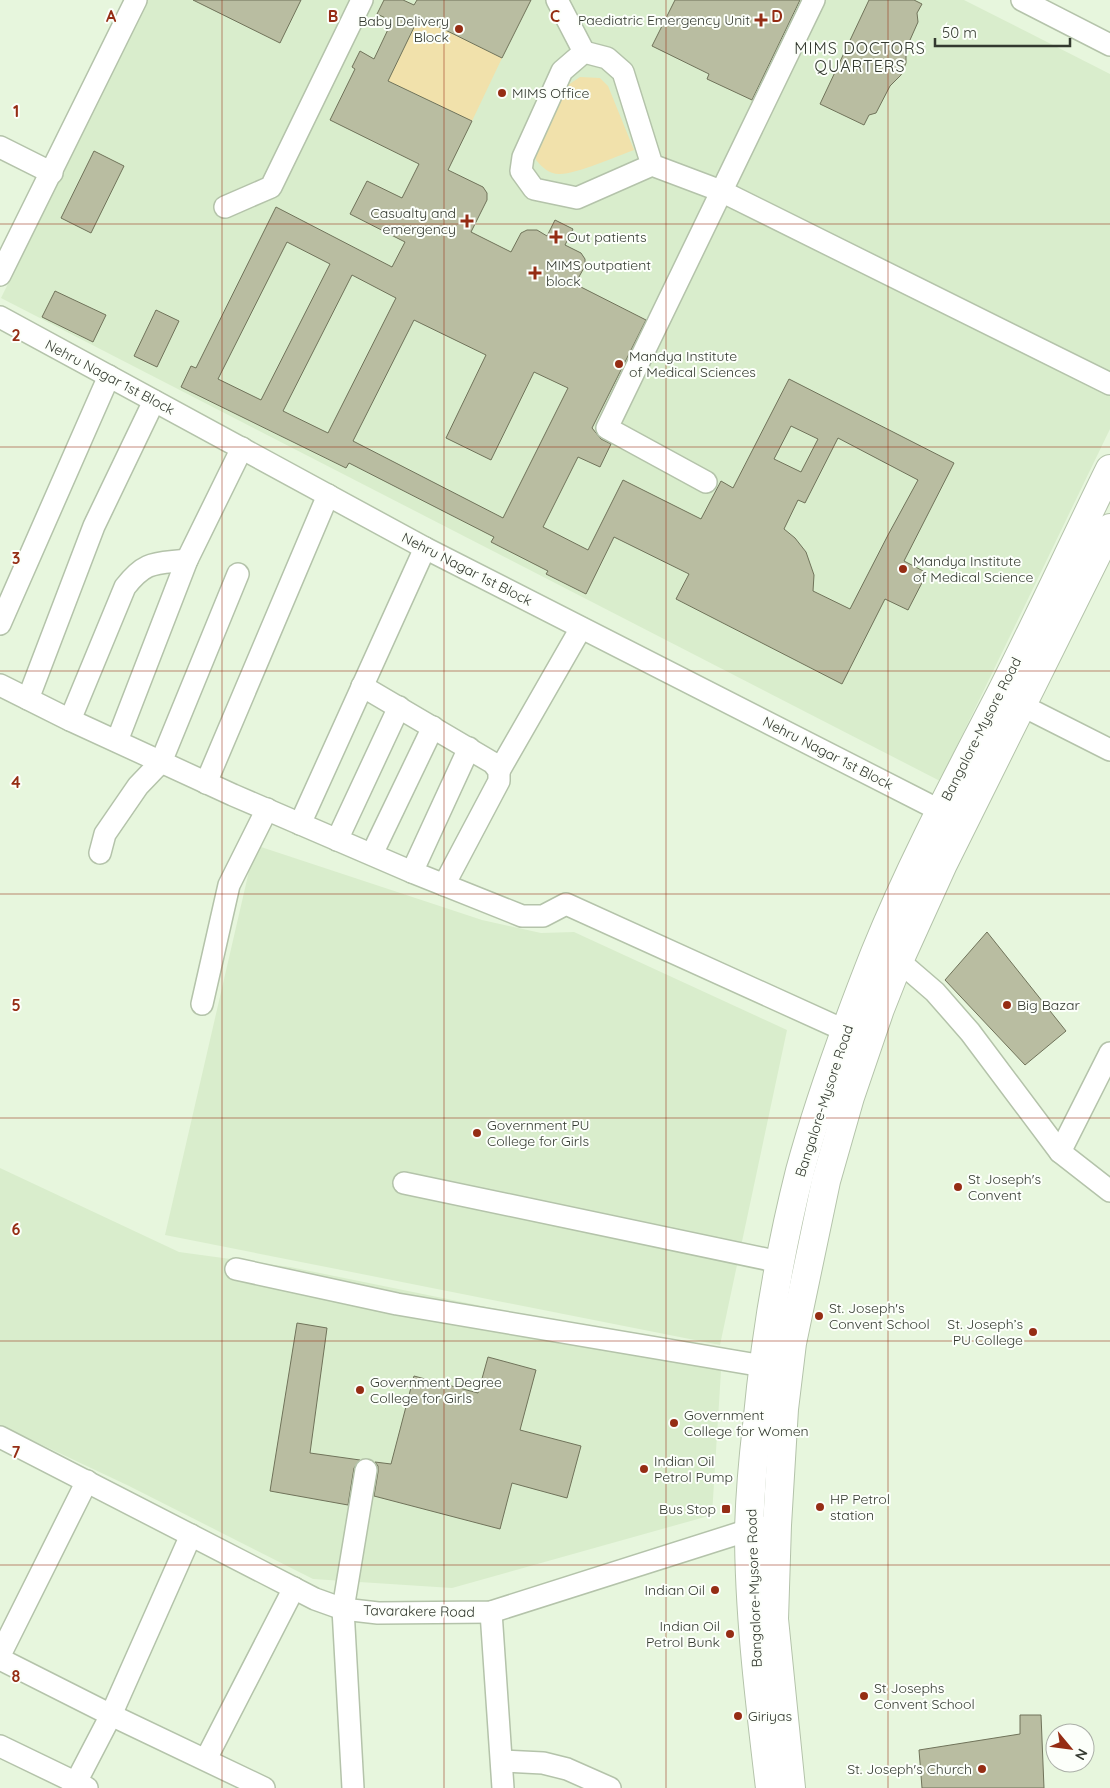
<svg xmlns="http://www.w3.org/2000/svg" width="1110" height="1788" font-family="Quicksand,sans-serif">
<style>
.built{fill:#d9edcc}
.green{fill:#f1e1ab}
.building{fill:#b9bda1;stroke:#70735a;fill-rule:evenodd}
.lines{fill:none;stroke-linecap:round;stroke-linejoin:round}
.minor-casing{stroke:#b4c3aa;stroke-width:24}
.major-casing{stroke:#b4c3aa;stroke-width:30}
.minor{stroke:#fff;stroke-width:21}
.major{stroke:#fff;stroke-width:28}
.grid{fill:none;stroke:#952d14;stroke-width:1;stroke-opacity:0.55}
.poi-dot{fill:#952d14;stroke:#fcfffa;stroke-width:2}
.labels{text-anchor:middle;stroke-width:4;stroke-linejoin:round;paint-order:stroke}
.poi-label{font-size:14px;fill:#33392f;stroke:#fcfffa;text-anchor:start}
.street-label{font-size:14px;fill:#33392f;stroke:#fcfffa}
.quarter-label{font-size:16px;letter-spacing:1px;fill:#33392f;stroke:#fcfffa}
.grid-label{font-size:16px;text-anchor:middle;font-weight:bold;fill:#952d14;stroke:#fcfffa;stroke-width:4;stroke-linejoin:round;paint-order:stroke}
</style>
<rect width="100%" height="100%" fill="#e7f6dd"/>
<g class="built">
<polygon points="148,0 964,0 1110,74 1110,429 940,781 1,298"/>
<polygon points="255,845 482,920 541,933 574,932 787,1030 720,1345 165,1235"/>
<polygon points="0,1168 179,1252 290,1267 722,1355 712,1515 452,1588 313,1579 129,1486 0,1425"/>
</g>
<g class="green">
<polygon points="419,17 502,58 472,121 388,81"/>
<path d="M580,77L600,78L608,86L634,150C617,156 574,175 559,174C549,174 542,167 536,160V150L568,85Z"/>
</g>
<g class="building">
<polygon points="193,0 301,0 280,43"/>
<path d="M384,0H403L414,5L417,0H531L502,58L419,17L388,81L472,121L448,170L483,187L487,193V200L471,232L511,252L521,233L527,230H537L547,236L555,220L573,229L565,245L581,253L585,259V266L575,284L646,320L592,428L601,439L611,444L600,467L578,457L543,527L588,550L623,480L701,519L721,481L733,488L789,379L954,463L904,561L927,573L908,610L885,599L842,684L676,599L689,574L614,537L586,594L546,574L548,571L491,542L494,537L349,463L346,468L181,387L191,366L196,368L276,207L392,267L405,242L350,214L367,181L402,198L419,164L330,120L355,69L352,67L360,51L374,59L392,21L377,14ZM287,242L330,264L261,400L218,379ZM352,275L396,298L328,433L283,411ZM414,320L486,355L446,438L491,460L534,372L568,388L503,518L353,441ZM791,426L818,439L801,472L774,459ZM838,438L918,480L888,535L850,609L813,591L814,575L806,552L795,538L784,529L798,500L805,503Z"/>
<polygon points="675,0 800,0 752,100 707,79 709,74 652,46"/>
<polygon points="869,0 914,0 922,4 917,13 918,22 906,49 906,63 901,75 890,86 876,113 869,115 864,125 820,104"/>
<polygon points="94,151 124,166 91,233 61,218"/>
<polygon points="55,291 106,315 93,342 42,317"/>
<polygon points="156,310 179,321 157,367 134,356"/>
<polygon points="987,932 1066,1031 1025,1065 945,980"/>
<polygon points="297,1323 327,1328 310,1453 360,1460 354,1468 348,1505 270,1491"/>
<polygon points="488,1357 536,1370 520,1430 581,1446 567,1498 512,1483 500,1529 374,1496 378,1472 378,1466 375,1462 391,1464 414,1376 478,1393"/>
<polygon points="1020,1715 1041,1715 1044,1788 922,1788 919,1750 1020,1734"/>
</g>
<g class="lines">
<g class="minor-casing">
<g id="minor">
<polyline points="557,0 584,52"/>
<polyline points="1022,0 1110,45"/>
<polyline points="0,147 52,173"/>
<polyline points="652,165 623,72 607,58 584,52 562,71 523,157 521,171 534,189 577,198 652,165 721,191 1110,384"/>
<polyline points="225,207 271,187 362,0"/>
<polyline points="0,275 136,0"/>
<polyline points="0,317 425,548 939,810"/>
<polyline points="706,482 607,428 814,0"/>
<polyline points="0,624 109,376"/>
<polyline points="0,685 70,720 233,795 412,872 522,916 543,916 566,904 846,1031"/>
<polyline points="362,686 493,763 499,771 499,781 444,885"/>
<polyline points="1010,698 1023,706 1110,750"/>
<polyline points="28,699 94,526 154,401"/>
<path d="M70,720L125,587C146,560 155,564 187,560"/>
<polyline points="117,741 187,560 242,448"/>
<polyline points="499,771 581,628"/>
<polyline points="206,783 328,495"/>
<polyline points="300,824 425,548"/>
<polyline points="337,840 399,707"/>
<polyline points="100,853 105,834 138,786 161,762 238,574"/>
<polyline points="372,854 433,727"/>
<polyline points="412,872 469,748"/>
<polyline points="899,961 935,992 970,1032 1060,1152 1110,1191"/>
<polyline points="202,1004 229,885 267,809"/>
<polyline points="1060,1152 1110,1053"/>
<polyline points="404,1183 780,1262"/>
<polyline points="236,1269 397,1304 763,1366"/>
<polyline points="0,1437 315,1599 343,1609 378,1613 491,1612 749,1530 777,1525"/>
<polyline points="491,1612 503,1788"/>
<polyline points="0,1655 87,1481"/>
<polyline points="0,1659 111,1715 264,1788"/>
<polyline points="0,1746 87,1788"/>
<polyline points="206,1759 294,1588"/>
<polyline points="502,1761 543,1763 567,1769 610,1788"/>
<polyline points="73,1788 111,1715 191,1535"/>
<polyline points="353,1788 343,1609 366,1470"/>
</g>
</g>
<g class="major-casing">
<g id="major">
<path d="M770,1788C760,1703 749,1616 749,1530C750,1496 753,1460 757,1426C765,1340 779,1254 800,1171C820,1097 847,1024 875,953C911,864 956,780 1000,695C1038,620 1073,544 1110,469"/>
<polyline points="791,1788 774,1619 777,1525 784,1409 792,1343 826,1181 850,1097 880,1009 899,961 943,864 1110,528"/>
</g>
</g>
<use href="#minor" class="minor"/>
<use href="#major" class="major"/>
</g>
<path class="grid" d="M222,0V1788M444,0V1788M666,0V1788M888,0V1788M0,224H1110M0,447H1110M0,671H1110M0,894H1110M0,1118H1110M0,1341H1110M0,1565H1110"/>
<g class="poi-dot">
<path d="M758.5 12.5h5v5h5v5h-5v5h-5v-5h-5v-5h5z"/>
<circle cx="459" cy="29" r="5"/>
<circle cx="502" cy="93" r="5"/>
<path d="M464.5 213.5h5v5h5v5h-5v5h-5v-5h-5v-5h5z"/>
<path d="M553.5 229.5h5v5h5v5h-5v5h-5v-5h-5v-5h5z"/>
<path d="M532.5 265.5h5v5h5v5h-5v5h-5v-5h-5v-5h5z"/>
<circle cx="619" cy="364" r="5"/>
<circle cx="903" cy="569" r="5"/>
<circle cx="1007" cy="1005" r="5"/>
<circle cx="477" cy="1133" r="5"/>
<circle cx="958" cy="1187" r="5"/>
<circle cx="819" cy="1316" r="5"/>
<circle cx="1033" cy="1332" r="5"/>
<circle cx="360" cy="1390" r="5"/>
<circle cx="674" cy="1423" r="5"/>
<circle cx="644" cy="1469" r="5"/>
<circle cx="820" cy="1507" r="5"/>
<rect x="721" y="1504" width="10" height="10" rx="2.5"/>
<circle cx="715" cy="1590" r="5"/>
<circle cx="730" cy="1634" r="5"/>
<circle cx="864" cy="1696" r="5"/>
<circle cx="738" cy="1716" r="5"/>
<circle cx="982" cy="1769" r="5"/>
</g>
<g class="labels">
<g class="poi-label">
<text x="750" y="25" text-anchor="end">Paediatric Emergency Unit</text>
<text x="449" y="26" text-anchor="end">Baby Delivery<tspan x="449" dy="16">Block</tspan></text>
<text x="512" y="98">MIMS Office</text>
<text x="456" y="218" text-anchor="end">Casualty and<tspan x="456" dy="16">emergency</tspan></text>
<text x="567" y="242">Out patients</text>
<text x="546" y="270">MIMS outpatient<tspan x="546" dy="16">block</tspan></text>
<text x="629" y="361">Mandya Institute<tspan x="629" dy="16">of Medical Sciences</tspan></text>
<text x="913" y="566">Mandya Institute<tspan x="913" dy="16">of Medical Science</tspan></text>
<text x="1017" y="1010">Big Bazar</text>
<text x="487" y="1130">Government PU<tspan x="487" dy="16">College for Girls</tspan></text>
<text x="968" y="1184">St Joseph's<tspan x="968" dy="16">Convent</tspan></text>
<text x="829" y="1313">St. Joseph's<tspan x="829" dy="16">Convent School</tspan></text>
<text x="1023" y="1329" text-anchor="end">St. Joseph’s<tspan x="1023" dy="16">PU College</tspan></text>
<text x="370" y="1387">Government Degree<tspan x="370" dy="16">College for Girls</tspan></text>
<text x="684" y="1420">Government<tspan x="684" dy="16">College for Women</tspan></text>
<text x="654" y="1466">Indian Oil<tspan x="654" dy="16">Petrol Pump</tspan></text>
<text x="830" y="1504">HP Petrol<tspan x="830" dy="16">station</tspan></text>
<text x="716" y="1514" text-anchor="end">Bus Stop</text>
<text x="705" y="1595" text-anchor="end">Indian Oil</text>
<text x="720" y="1631" text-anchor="end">Indian Oil<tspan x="720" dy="16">Petrol Bunk</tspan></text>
<text x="874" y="1693">St Josephs<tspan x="874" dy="16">Convent School</tspan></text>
<text x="748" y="1721">Giriyas</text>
<text x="972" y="1774" text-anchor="end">St. Joseph's Church</text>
</g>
<g class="street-label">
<text transform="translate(110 377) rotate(28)" y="5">Nehru Nagar 1st Block</text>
<text transform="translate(467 569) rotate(27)" y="5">Nehru Nagar 1st Block</text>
<text transform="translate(981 729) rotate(-63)" y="5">Bangalore-Mysore Road</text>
<text transform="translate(828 753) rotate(27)" y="5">Nehru Nagar 1st Block</text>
<text transform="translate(824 1101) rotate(-72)" y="5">Bangalore-Mysore Road</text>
<text transform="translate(754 1588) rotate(-92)" y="5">Bangalore-Mysore Road</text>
<text transform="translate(419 1611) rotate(1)" y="5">Tavarakere Road</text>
</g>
<g class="quarter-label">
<text x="860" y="54">MIMS DOCTORS<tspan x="860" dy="18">QUARTERS</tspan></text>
</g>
</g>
<g class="grid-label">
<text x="111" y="22">A</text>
<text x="333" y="22">B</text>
<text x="555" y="22">C</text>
<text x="777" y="22">D</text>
<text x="16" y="117">1</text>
<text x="16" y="341">2</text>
<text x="16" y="564">3</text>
<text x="16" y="788">4</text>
<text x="16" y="1011">5</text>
<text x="16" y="1235">6</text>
<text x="16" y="1458">7</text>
<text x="16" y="1682">8</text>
</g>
<g transform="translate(1070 1748) rotate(119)"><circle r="24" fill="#fcfffa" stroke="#acb0a9"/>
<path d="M0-4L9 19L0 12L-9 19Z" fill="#952d14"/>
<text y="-8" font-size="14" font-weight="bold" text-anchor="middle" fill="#33392f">N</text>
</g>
<path d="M935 38v8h135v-8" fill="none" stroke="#33392f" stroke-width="2.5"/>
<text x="942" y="38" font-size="15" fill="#33392f" stroke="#fcfffa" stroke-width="4" paint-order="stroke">50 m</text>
</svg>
